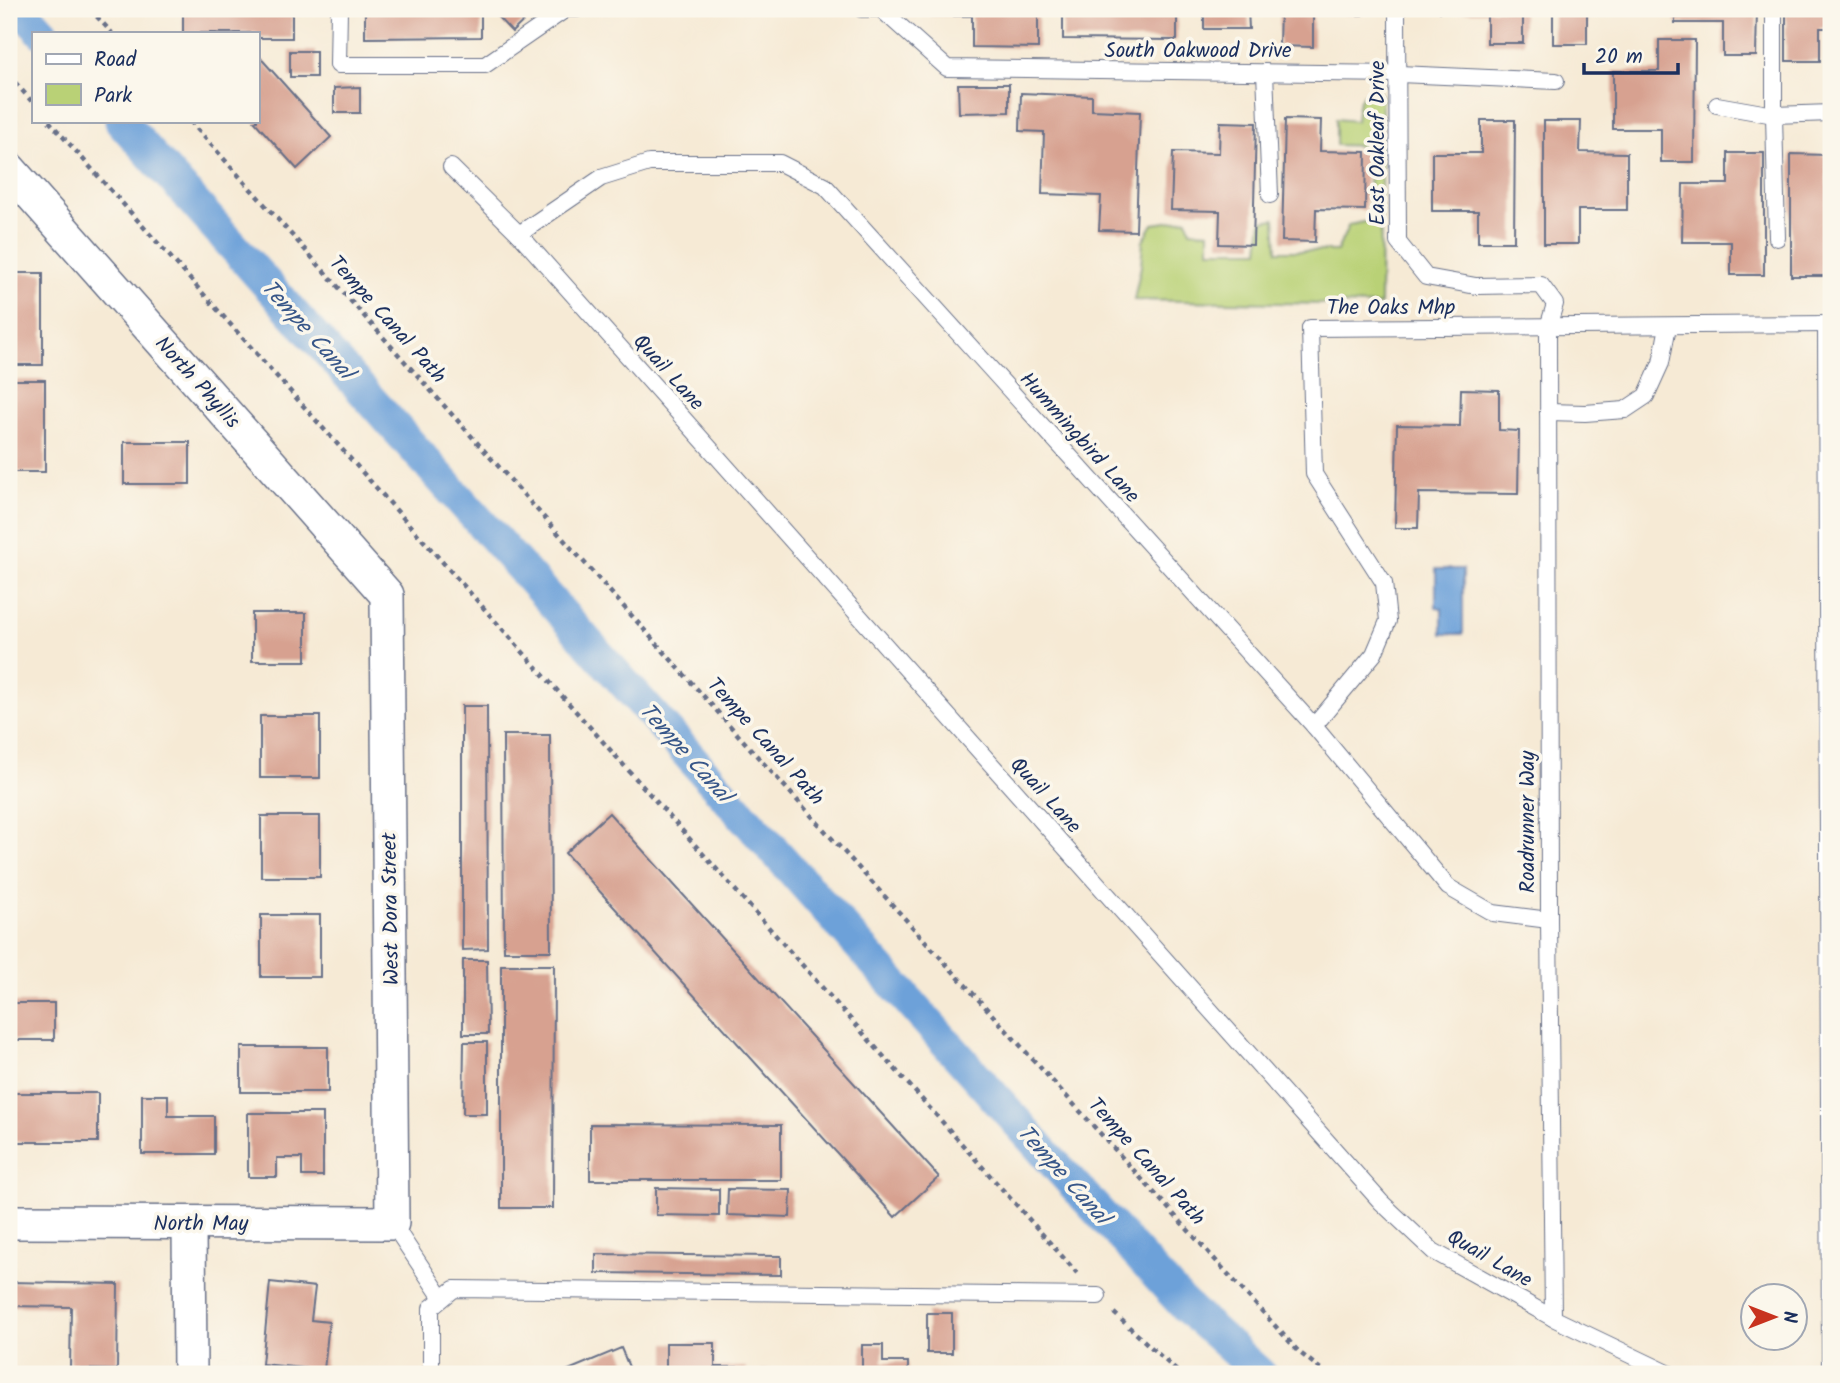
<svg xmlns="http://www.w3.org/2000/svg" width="1840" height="1383" font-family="Kalam,sans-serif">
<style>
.green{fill:#b9d176;stroke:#6a806a;stroke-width:2}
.water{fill:#6da1d9;stroke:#44689c;stroke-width:2}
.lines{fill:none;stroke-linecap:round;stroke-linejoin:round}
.canal{stroke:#6da1d9;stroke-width:33}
.building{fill:#d7a190}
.lane-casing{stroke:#687088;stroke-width:18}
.street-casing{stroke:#687088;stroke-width:36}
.path{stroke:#687088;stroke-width:4.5;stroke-dasharray:5 5;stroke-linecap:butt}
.lane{stroke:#fff;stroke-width:16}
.street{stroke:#fff;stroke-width:33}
.labels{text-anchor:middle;stroke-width:7;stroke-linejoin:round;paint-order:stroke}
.street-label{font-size:21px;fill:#1b2f5e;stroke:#fbf7ec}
.water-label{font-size:23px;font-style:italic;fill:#385789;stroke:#fbf7ec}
</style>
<rect width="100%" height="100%" fill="#fbf7ec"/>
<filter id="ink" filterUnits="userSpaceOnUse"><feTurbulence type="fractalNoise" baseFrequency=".0143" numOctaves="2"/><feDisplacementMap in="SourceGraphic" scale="14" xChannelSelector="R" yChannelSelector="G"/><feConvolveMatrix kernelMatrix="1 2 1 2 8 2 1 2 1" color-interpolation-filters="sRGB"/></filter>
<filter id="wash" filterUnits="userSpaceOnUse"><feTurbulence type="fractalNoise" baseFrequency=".00686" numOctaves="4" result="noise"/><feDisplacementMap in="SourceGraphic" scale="28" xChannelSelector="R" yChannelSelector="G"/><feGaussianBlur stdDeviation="1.57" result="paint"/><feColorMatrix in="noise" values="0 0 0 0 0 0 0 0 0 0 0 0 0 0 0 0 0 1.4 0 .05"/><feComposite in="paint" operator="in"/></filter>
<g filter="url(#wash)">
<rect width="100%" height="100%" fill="#f6ead5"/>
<path class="green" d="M1378,88L1382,99L1380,305L1134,300L1141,266L1143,241L1153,224L1187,219L1190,231L1209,232V250H1259L1262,221L1275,219L1277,251H1337L1349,225L1370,221L1369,146L1336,145V119L1356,121C1357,103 1359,92 1378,88Z"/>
<polygon class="water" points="1436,569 1463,569 1463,634 1442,634 1442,608 1436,607"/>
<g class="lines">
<g class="canal">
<polyline points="21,9 43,33"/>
<polyline points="121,121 1052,1161 1183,1304 1260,1374"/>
</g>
</g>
<g id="blocks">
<g class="building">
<polygon points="183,9 292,9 292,38 257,38 257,33 183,33"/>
<polygon points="365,9 481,9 481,37 365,38"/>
<polygon points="497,9 536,9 512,32 493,12"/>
<polygon points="931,9 1038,9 1038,48 972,47 972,16 931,16"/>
<polygon points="1063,9 1177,9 1177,40 1063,39"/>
<polygon points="1204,9 1248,9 1249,29 1204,29"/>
<polygon points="1280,9 1362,9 1362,15 1313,14 1313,47 1279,46"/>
<polygon points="1440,9 1523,9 1523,43 1487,43 1487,12 1440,12"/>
<rect x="1553" y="9" width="34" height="35"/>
<polygon points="1675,9 1757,9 1756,56 1723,56 1723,23 1675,23"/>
<polygon points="1786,9 1831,9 1831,28 1820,28 1820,61 1786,61"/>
<polygon points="1659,40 1695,40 1694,162 1661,162 1661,129 1613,129 1613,71 1659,71"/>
<rect x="290" y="51" width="26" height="26"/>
<polygon points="257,54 331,137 297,169 254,121 257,121"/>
<polygon points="958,84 1009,84 1009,112 959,113"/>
<polygon points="360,87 360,113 334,113 334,88"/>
<polygon points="1021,93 1092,96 1092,110 1140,112 1136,231 1099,230 1101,196 1042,194 1044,132 1020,131"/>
<polygon points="1285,119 1321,120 1320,151 1366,152 1365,210 1316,209 1315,242 1282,241"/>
<polygon points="1481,120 1515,120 1514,242 1478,242 1478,211 1432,211 1432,153 1481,153"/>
<polygon points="1544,121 1581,121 1580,152 1627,153 1627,210 1578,210 1578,244 1544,244"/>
<polygon points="1220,122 1256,123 1253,245 1219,244 1220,211 1171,210 1173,152 1219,153"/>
<polygon points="1728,153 1764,153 1764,275 1731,275 1731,242 1682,242 1683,184 1728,184"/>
<polygon points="1791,154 1827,155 1827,185 1831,185 1831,243 1825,243 1825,276 1791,276"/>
<rect x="9" y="273" width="34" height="92"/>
<rect x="9" y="380" width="36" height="92"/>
<polygon points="1461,389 1499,390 1499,430 1519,431 1518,494 1419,493 1418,528 1395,528 1397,425 1460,426"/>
<rect x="124" y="442" width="66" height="42"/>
<rect x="252" y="613" width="54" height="48"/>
<polygon points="462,706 487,706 488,949 462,950"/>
<rect x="260" y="716" width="60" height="62"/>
<polygon points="503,735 550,735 551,951 504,951"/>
<polygon points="609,813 939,1177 895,1217 565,853"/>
<rect x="261" y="816" width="59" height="61"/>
<rect x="261" y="915" width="59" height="62"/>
<polygon points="463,960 487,960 488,1034 463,1034"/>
<polygon points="501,965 554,965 553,1208 501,1208"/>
<rect x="9" y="1003" width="45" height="37"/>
<polygon points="464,1042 487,1042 487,1114 463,1114"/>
<rect x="241" y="1047" width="87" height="45"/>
<rect x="14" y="1093" width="84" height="49"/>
<polygon points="142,1095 168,1095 168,1116 214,1116 214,1154 142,1154"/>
<polygon points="248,1113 323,1113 323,1176 302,1176 302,1158 277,1158 277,1177 248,1177"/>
<polygon points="590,1124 781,1125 781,1180 590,1180"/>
<polygon points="656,1188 719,1189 719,1216 656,1215"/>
<polygon points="728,1189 791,1190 790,1217 727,1215"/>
<polygon points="596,1254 781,1256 781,1275 596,1273"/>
<polygon points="9,1282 118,1284 117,1370 70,1369 71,1307 9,1306"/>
<polygon points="270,1282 315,1287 311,1320 329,1322 324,1370 262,1364"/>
<rect x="927" y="1313" width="25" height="40"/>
<polygon points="666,1343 715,1343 715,1367 746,1367 746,1374 666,1374"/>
<polygon points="862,1345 883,1345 883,1362 908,1362 908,1374 862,1374"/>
<polygon points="621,1348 632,1374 559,1374"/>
<rect x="761" y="1370" width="86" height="4"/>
</g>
</g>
</g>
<g filter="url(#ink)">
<use href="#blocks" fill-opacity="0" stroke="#687088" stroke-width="2"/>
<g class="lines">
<g class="lane-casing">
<g id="lane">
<polyline points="339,9 338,65 485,65 566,9 577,9"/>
<polyline points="861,9 881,9 947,68 1399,74 1556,81"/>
<polyline points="1397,9 1398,242 1426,277 1476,286 1541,285 1555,304 1548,327 1549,920 1553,1318"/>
<polyline points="1774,9 1774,115 1777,238"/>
<polyline points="1265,72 1270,195"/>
<polyline points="1717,105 1774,115 1831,113"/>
<polyline points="451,167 519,234 1381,1202 1433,1251 1553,1318 1670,1374"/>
<polyline points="519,234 601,178 649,163 780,163 825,186 1314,726 1448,887 1493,913 1549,920"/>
<polyline points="1826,324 1830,1374"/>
<polyline points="1548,412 1585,413 1625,410 1646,396 1661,363 1668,326"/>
<polyline points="1314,726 1374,654 1388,621 1384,583 1314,474 1310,328 1831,324"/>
<polyline points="392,1223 442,1298"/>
<polyline points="431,1374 431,1308 454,1289 1098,1296"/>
</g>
</g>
<g class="street-casing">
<g id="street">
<polyline points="9,169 387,595 392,1223 9,1222"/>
<polyline points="189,1223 190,1374"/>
</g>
</g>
<g class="path">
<polyline points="90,9 112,33"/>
<polyline points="9,75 33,103"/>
<polyline points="49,121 1077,1273"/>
<polyline points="190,121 757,756 1299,1352 1327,1374"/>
<polyline points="1114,1313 1180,1374"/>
</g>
<use href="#lane" class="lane"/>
<use href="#street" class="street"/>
</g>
</g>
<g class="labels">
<g class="street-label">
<text x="1198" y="57">South Oakwood Drive</text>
<text transform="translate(1377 143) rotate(-90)" y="7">East Oakleaf Drive</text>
<text x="1391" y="314">The Oaks Mhp</text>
<text transform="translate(388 319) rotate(48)" y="7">Tempe Canal Path</text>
<text transform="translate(669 372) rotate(48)" y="7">Quail Lane</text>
<text transform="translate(198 382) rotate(48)" y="7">North Phyllis</text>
<text transform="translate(1080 437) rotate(48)" y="7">Hummingbird Lane</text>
<text transform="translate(766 741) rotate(48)" y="7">Tempe Canal Path</text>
<text transform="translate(1046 795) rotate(48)" y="7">Quail Lane</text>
<text transform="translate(1527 822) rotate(-90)" y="7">Roadrunner Way</text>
<text transform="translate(390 909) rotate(-91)" y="7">West Dora Street</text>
<text transform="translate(1147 1161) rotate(48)" y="7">Tempe Canal Path</text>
<text x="201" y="1230">North May</text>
<text transform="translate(1490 1258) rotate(30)" y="7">Quail Lane</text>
</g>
<g class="water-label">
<text transform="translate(308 329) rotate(48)" y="8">Tempe Canal</text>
<text transform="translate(686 752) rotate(48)" y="8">Tempe Canal</text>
<text transform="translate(1064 1174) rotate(48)" y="8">Tempe Canal</text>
</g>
</g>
<rect width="1840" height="1383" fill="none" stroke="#fbf7ec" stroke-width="35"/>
<rect x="32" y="32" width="228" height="91" fill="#fbf7ec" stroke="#a1a7b3" stroke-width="2"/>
<rect x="46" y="54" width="35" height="10" fill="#ffffff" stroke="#a1a7b3" stroke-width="2"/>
<text x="94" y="66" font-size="21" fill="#1b2f5e">Road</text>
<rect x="46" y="84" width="35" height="21" fill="#b9d176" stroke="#a1a7b3" stroke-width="2"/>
<text x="94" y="102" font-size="21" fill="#1b2f5e">Park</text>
<g transform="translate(1774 1317) rotate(90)"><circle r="33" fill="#fbf7ec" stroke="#a1a7b3" stroke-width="2"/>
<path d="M0-5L12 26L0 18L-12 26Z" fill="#c8321e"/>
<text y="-10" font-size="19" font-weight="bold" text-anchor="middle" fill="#1b2f5e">N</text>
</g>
<path d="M1584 63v10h94v-10" fill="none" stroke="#1b2f5e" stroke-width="3.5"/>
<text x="1595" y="63" font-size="21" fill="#1b2f5e" stroke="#fbf7ec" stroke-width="5" paint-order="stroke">20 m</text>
</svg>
